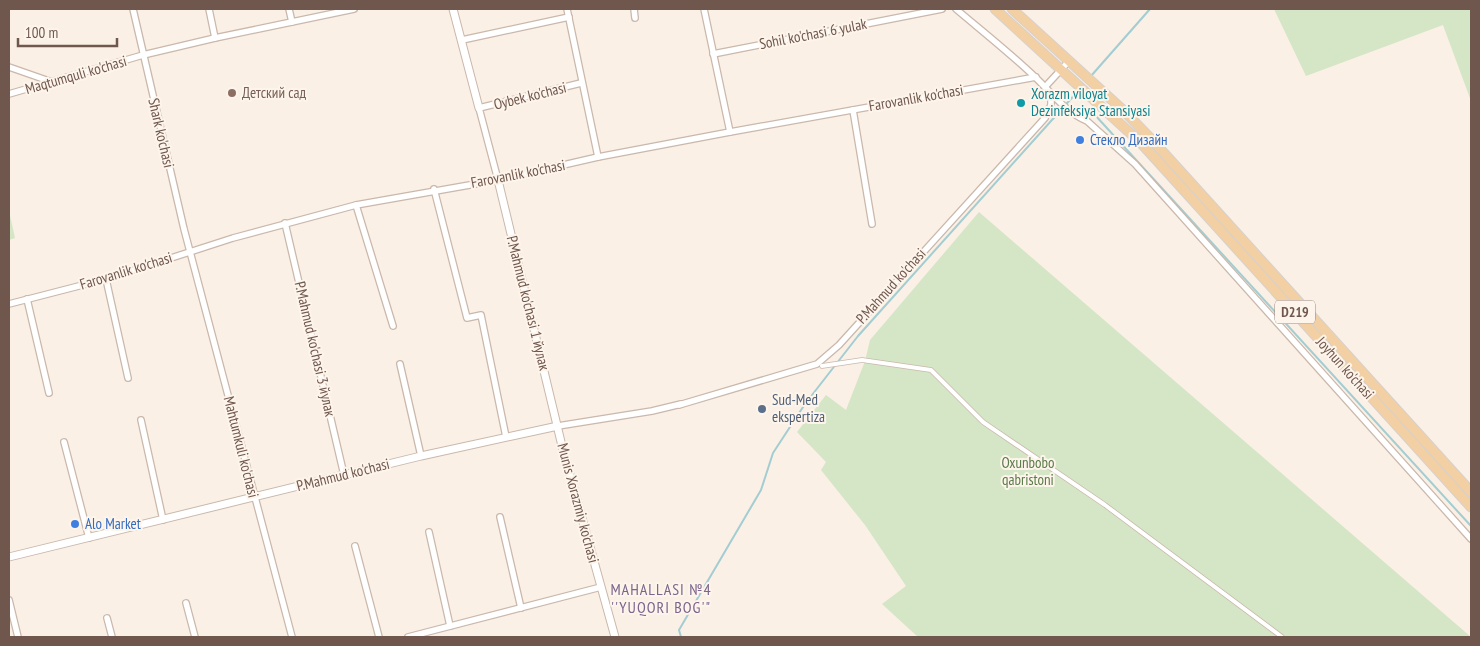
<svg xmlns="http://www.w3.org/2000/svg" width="1480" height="646" font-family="'PT Sans Narrow',sans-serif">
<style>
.green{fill:#d4e6c5}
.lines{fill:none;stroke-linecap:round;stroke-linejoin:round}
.stream{stroke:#a3cdd2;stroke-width:2}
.pedestrian-casing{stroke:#cab8ac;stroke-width:5.5}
.minor-casing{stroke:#cab8ac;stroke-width:8}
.tertiary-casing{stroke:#cab8ac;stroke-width:9}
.primary-casing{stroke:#d7d0cd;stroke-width:11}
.pedestrian{stroke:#fff;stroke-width:4}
.minor{stroke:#fff;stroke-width:5.5}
.tertiary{stroke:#fff;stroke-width:7}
.primary{stroke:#f2d0a4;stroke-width:9}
.education-dot{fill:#8d6e63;stroke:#fdf5eb;stroke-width:2}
.culture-dot{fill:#0f9aa8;stroke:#fdf5eb;stroke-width:2}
.shop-dot{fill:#3f7fe0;stroke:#fdf5eb;stroke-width:2}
.service-dot{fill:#5c6f8a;stroke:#fdf5eb;stroke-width:2}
.labels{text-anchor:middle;stroke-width:4;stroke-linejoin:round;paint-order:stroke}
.shield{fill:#fdf5eb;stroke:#9a867c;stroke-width:1}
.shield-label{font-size:14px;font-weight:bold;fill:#70574d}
.street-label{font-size:15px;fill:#70574d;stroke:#fdf5eb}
.education-label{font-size:15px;fill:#785e54;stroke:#fdf5eb;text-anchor:start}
.culture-label{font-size:15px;fill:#0d838f;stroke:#fdf5eb;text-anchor:start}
.shop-label{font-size:15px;fill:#366cbe;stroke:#fdf5eb;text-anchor:start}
.service-label{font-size:15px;fill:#4e5e75;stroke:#fdf5eb;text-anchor:start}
.park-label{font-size:15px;fill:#5a7a49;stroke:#fdf5eb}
.neighbourhood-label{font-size:16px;letter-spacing:1px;fill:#7c658c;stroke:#fdf5eb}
</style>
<rect width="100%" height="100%" fill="#faf0e5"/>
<g class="green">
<polygon points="1274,9 1471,9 1471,101 1443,25 1306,76"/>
<polygon points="9,211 15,238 9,240"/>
<polygon points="979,212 1471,637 918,637 882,604 906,586 865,525 821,470 826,462 797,432 826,395 846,410 865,361 870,340"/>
</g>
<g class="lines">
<g class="stream">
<polyline points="1091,76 1150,9"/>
<polyline points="1095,115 1471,526"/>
<polyline points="681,637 679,630 761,490 773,453 805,404 858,336 1078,91"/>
</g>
<g class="pedestrian-casing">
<polyline id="pedestrian" points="822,366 862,360 931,370 983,422 1105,505 1282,637"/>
</g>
<g class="minor-casing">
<g id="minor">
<polyline points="133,9 184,229 292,637"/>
<polyline points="209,9 215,38"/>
<polyline points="289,9 292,22"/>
<polyline points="567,9 598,157"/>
<polyline points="634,9 635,18"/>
<polyline points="704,9 730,132"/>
<path d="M956,9C982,31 1010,53 1035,77C1052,93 1064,111 1087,121L1135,164L1471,539"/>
<polyline points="462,40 569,17"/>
<polyline points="713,54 942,9"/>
<polyline points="9,67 52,82"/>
<polyline points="1045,87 1069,61"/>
<polyline points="9,94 143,55 215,38 354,9"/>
<polyline points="853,110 872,224"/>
<polyline points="498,180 479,108 581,83"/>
<polyline points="434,189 467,318 481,315 506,437"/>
<polyline points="356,205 393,326"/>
<polyline points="285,223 344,475"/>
<polyline points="106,279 128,378"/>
<polyline points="27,299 49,393"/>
<polyline points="9,304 106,279 233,238 356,205 498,180 598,157 730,132 1036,77"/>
<polyline points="400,364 421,456"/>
<polyline points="679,405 817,364 839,345 1045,118 1051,105 1051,96"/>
<polyline points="141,420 163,520"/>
<polyline points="558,426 652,411 681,404"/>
<polyline points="64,442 89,538"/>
<polyline points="500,517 521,608"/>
<polyline points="429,532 450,626"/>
<polyline points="355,546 379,637"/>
<polyline points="9,600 18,637"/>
<polyline points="186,603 195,637"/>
<polyline points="107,618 112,637"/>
<polyline points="408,637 601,587"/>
</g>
</g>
<g class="tertiary-casing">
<g id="tertiary">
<polyline points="453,9 479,108"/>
<polyline points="498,180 562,446 615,637"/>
<polyline points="9,557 421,456 558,426"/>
</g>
</g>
<g class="primary-casing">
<g id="primary">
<polyline points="995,9 1142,144 1471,507"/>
<polyline points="1012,9 1124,111 1152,140 1471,492"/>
</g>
</g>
<use href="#pedestrian" class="pedestrian"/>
<use href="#minor" class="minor"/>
<use href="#tertiary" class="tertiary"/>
<use href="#primary" class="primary"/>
</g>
<circle class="education-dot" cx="232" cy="93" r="5"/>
<circle class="culture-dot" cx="1021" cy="103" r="5"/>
<g class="shop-dot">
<circle cx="1080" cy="140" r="5"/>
<circle cx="75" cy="524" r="5"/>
</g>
<circle class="service-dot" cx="762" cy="409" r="5"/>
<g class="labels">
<rect class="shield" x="1275" y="300.5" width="40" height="23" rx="4"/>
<g class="shield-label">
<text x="1295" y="317">D219</text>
</g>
<g class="street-label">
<text transform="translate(813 34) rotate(-11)" y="5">Sohil ko'chasi 6 yulak</text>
<text transform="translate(76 75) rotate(-16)" y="5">Maqtumquli ko'chasi</text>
<text transform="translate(530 96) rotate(-14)" y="5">Oybek ko'chasi</text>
<text transform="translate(916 98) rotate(-10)" y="5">Farovanlik ko'chasi</text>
<text transform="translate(161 133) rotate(77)" y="5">Shark ko'chasi</text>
<text transform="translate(518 174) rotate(-11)" y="5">Farovanlik ko'chasi</text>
<text transform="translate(126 271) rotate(-17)" y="5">Farovanlik ko'chasi</text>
<text transform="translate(891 286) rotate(-48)" y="5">P.Mahmud ko'chasi</text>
<text transform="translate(528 303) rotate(76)" y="5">P.Mahmud ko'chasi 1 йулак</text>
<text transform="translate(315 349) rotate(77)" y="5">P.Mahmud ko'chasi 3 йулак</text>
<text transform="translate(1345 368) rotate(48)" y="5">Joyhun ko'chasi</text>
<text transform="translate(241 447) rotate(76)" y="5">Mahtumkuli ko'chasi</text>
<text transform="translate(343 475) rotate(-14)" y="5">P.Mahmud ko'chasi</text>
<text transform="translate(578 503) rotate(75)" y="5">Munis Xorazmiy ko'chasi</text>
</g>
<g class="education-label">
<text x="242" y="98">Детский сад</text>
</g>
<g class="culture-label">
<text x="1031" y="99">Xorazm viloyat<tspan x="1031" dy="17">Dezinfeksiya Stansiyasi</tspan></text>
</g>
<g class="shop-label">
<text x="1090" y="145">Стекло Дизайн</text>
<text x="85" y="529">Alo Market</text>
</g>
<g class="service-label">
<text x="772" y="405">Sud-Med<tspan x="772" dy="17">ekspertiza</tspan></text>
</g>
<g class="park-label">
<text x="1028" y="468">Oxunbobo<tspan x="1028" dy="17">qabristoni</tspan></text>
</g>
<g class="neighbourhood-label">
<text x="661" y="595">MAHALLASI №4<tspan x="661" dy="18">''YUQORI BOG'"</tspan></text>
</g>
</g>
<rect width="1480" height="646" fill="none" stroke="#70574d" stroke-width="20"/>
<path d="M18 38v8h99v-8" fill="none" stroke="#70574d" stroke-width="2.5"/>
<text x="25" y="38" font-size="15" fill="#70574d" stroke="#fdf5eb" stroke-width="4" paint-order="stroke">100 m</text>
</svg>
